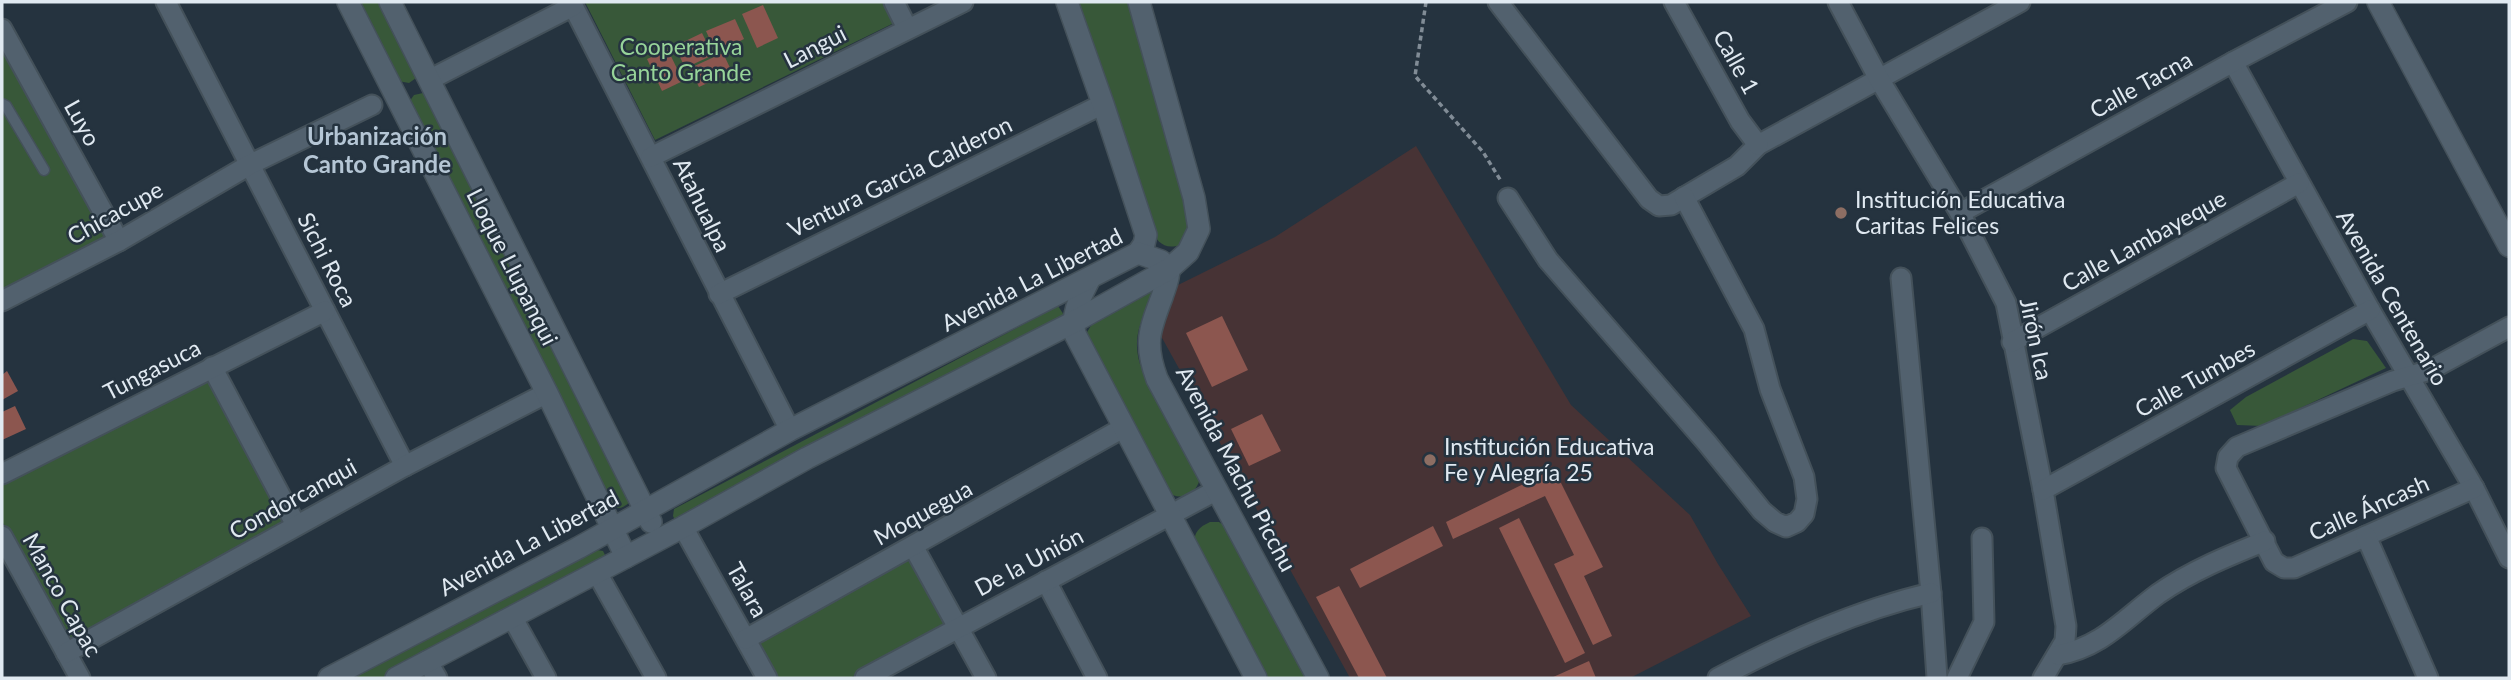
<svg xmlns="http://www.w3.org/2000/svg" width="2511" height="680" font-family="Lato,sans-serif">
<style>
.education{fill:#473335}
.green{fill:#385839}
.building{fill:#8c564f}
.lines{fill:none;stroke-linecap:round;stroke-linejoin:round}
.lane-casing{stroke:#44515a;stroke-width:13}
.street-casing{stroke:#44515a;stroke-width:23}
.secondary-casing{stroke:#44515a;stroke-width:24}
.path{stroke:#818c96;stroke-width:3.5;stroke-dasharray:5 3.5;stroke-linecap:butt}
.lane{stroke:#52616e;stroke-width:10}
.street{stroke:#52616e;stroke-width:19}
.secondary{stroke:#52616e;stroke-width:21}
.education-dot{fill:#8d6e63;stroke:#25333f;stroke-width:2.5}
.labels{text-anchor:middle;stroke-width:5;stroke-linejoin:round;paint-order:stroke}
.park-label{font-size:23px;fill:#97d499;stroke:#25333f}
.street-label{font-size:23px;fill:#e0e9f1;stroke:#25333f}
.poi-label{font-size:23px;fill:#e0e9f1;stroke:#25333f;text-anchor:start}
.neighbourhood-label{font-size:24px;font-weight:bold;fill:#b5c6d5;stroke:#25333f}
</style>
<rect width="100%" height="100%" fill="#25333f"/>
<polygon class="education" points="1416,146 1571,405 1690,515 1718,564 1751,616 1630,678 1350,678 1161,336 1176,286 1275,237"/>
<g class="green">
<polygon points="357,2 384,2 419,72 416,78 409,83 398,81"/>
<polygon points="585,2 886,2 896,22 655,140"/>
<path d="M1077,2H1131L1192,219L1180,245C1164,250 1157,242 1150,228Z"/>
<polygon points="2,43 110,238 2,293"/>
<path d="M423,93L431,97L630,502C623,508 619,510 610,506L409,102L414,95Z"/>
<path d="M1151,290L1154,295C1141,320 1132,336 1140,364L1200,479C1195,496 1181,501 1166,492L1086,334L1096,317Z"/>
<polygon points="1058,306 1066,318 676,522 673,516 674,509"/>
<polygon points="2353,339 2367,341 2386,368 2262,426 2237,425 2230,410 2246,397"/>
<polygon points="213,377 289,522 67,642 2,521 2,483"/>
<path d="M1210,522H1219L1228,528L1308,678H1264L1194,544C1194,532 1199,527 1210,522Z"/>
<polygon points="597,550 603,551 607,559 603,564 383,678 348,678"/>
<polygon points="910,553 951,626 850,678 773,678 755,642"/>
</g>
<g class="building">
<polygon points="763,5 778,38 757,48 742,14"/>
<polygon points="735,19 744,39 716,53 706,31"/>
<polygon points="702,33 713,55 685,68 675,46"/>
<polygon points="668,50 683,81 662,91 647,59"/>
<polygon points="723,53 732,72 699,87 690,68"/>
<polygon points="1222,316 1248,370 1212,387 1186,333"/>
<polygon points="7,371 18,391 2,400 2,375"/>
<polygon points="15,406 26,429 2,440 2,412"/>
<polygon points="1262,414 1281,451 1249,466 1231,429"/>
<polygon points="1554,469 1603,567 1584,576 1612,636 1593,645 1554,564 1574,555 1545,496 1453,539 1446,522"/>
<polygon points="1519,518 1585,653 1565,663 1499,528"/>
<polygon points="1433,526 1443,546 1360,588 1350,569"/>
<polygon points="1339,586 1387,678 1359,678 1316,597"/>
<polygon points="1589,661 1596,678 1551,678"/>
</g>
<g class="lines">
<g class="lane-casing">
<polyline id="lane" points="2,104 6,106 44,170"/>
</g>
<g class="street-casing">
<g id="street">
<polyline points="166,2 405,466"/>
<polyline points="571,2 790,430"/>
<polyline points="894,2 907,28"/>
<polyline points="1498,2 1649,199 1659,206 1671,205 1737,166 1758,145 2020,2"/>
<polyline points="1674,2 1740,121 1758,145"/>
<polyline points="1838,2 1879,79 1960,213 2006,303 2043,490 2066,626 2065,641 2043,678"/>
<polyline points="2,29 119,241"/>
<polyline points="2233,62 2370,310 2474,488 2509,558"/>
<polyline points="429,80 573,6"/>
<polyline points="651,157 963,2"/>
<polyline points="1508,198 1548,260 1707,443 1762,511 1775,522 1786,527 1797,522 1804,514 1807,499 1804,477 1770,389 1754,329 1684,197"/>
<polyline points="1960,213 2233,62 2347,2"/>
<polyline points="1901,278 1931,593 1937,678"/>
<polyline points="719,294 1103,104"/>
<polyline points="2,301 119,241 251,164 372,105"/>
<polyline points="2012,342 2299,183"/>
<polyline points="212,367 296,525"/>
<polyline points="2,474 325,311"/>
<polyline points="2474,488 2294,568 2284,568 2274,562 2226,468 2228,457 2237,447 2393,381 2430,370 2509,327"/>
<polyline points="2043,490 2370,310"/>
<polyline points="683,527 767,678"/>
<polyline points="2,536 80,678"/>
<polyline points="2366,536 2428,678"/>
<polyline points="913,546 986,678"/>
<polyline points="597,573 656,678"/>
<polyline points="1046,581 1097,678"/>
<polyline points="512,617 546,678"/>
<polyline points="746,639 1123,428"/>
<polyline points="66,653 405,466 547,393"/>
<path d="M2058,655C2102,647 2124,619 2158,594C2191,571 2228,556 2265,541"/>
<polyline points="427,661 437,678"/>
<polyline points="865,678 1217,490"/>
<path d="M1718,678C1785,643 1857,610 1931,593"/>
<polyline points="1957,678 1984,622 1982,538"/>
</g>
</g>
<g class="secondary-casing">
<g id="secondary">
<polyline points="348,2 547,393 626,557"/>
<polyline points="390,2 651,522"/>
<polyline points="1067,2 1103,104 1146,235 1144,244 1138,253"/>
<polyline points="2378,2 2509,246"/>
<path d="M1169,269C1169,280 1165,287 1162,297C1149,331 1144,344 1157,379L1318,678"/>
<path d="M1089,280C1080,298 1071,314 1075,334L1256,678"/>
<polyline points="329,678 578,548 790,430 1138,253 1161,261 1169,269"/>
<polyline points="396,678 683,527 807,458 1072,323 1169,269 1188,252 1199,229 1194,198 1139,2"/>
</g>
</g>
<polyline class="path" points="1426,2 1415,76 1483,152 1501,181"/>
<use href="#lane" class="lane"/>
<use href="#street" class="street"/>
<use href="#secondary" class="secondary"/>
</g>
<g class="education-dot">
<circle cx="1841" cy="213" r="7"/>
<circle cx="1430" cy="460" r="7"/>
</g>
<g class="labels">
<g class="park-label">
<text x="681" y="55">Cooperativa<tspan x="681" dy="26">Canto Grande</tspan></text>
</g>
<g class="street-label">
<text transform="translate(815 47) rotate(-27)" y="8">Langui</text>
<text transform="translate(1736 62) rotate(61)" y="8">Calle 1</text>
<text transform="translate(2141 85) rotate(-29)" y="8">Calle Tacna</text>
<text transform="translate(82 123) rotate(61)" y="8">Luyo</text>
<text transform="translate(900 177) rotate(-26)" y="8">Ventura Garcia Calderon</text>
<text transform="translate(702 205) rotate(64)" y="8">Atahualpa</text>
<text transform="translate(115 213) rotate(-29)" y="8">Chicacupe</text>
<text transform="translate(2144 241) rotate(-29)" y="8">Calle Lambayeque</text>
<text transform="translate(327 260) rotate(63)" y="8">Sichi Roca</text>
<text transform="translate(512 267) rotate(63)" y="8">Lloque Llupanqui</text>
<text transform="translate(1032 280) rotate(-27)" y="8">Avenida La Libertad</text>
<text transform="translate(2392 298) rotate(60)" y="8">Avenida Centenario</text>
<text transform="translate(2036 339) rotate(78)" y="8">Jirón Ica</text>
<text transform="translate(152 370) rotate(-27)" y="8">Tungasuca</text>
<text transform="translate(2195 379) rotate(-29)" y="8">Calle Tumbes</text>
<text transform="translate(1236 469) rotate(62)" y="8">Avenida Machu Picchu</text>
<text transform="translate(293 499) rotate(-29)" y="8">Condorcanqui</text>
<text transform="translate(2369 508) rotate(-24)" y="8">Calle Áncash</text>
<text transform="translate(923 513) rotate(-29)" y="8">Moquegua</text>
<text transform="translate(529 543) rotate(-28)" y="8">Avenida La Libertad</text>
<text transform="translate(1029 562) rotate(-28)" y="8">De la Unión</text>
<text transform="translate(747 590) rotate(61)" y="8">Talara</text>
<text transform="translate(62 595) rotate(61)" y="8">Manco Capac</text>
</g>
<g class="poi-label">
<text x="1855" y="208">Institución Educativa<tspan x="1855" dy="26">Caritas Felices</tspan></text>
<text x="1444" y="455">Institución Educativa<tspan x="1444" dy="26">Fe y Alegría 25</tspan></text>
</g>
<g class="neighbourhood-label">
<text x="377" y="145">Urbanización<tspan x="377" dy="28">Canto Grande</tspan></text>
</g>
</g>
<rect width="2511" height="680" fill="none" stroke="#e0e9f1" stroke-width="7"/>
</svg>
